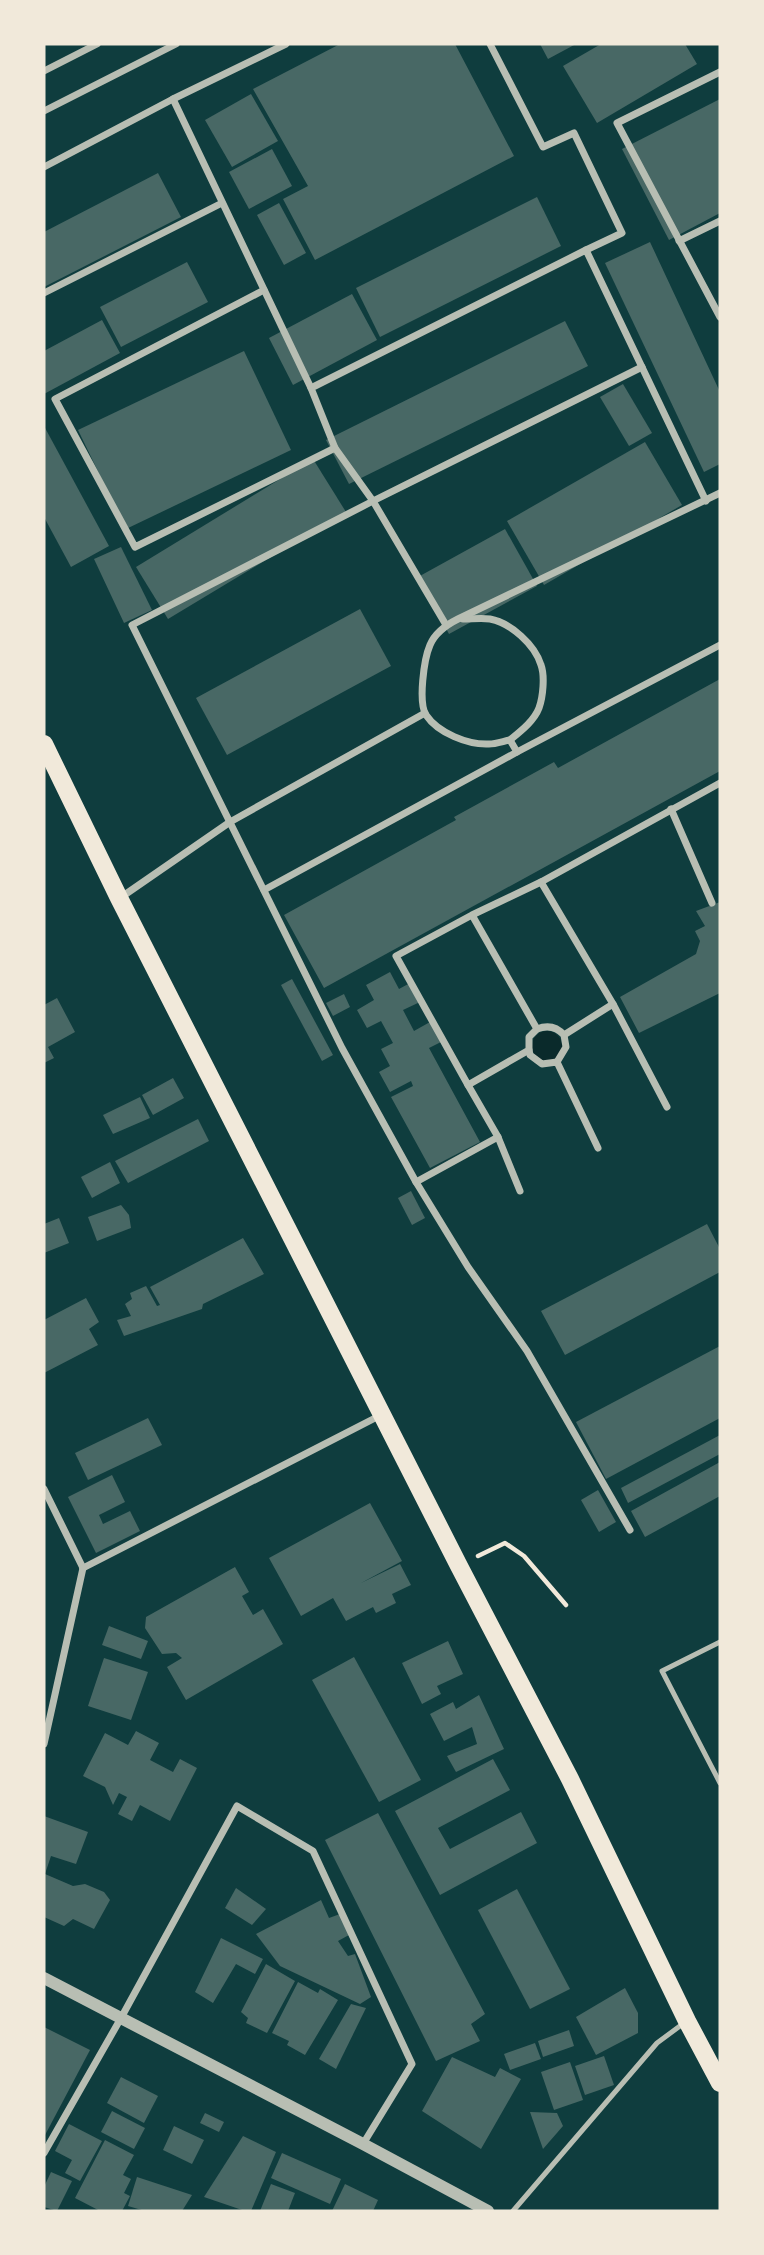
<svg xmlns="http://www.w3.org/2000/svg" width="764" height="2255" font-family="Roboto,sans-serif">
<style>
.water{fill:#0a2a2b}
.building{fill:#486865}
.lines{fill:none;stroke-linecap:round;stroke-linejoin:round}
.path{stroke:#f1e9da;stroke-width:4.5}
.service{stroke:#b8beb3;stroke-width:5}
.minor{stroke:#b8beb3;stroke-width:7}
.tertiary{stroke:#b8beb3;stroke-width:12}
.primary{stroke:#f1e9da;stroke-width:18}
</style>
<rect width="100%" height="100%" fill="#0f3d3e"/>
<circle class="water" cx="547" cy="1046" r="15"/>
<g class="building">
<polygon points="340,44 455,44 514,156 315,260 283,199 308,186 253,89"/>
<polygon points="540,44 576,44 548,59"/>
<polygon points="601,44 685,44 697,64 597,123 563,66"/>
<polygon points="251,94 278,141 232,167 205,120"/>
<polygon points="720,99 720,213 669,240 622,149"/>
<polygon points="272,149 292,186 249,209 229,172"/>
<polygon points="158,173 181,217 44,287 44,232"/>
<polygon points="537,197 561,246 380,337 356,288"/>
<polygon points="279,203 306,253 284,265 257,215"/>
<polygon points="650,242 720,392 720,464 704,472 605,263"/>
<polygon points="187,262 208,302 121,347 100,307"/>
<polygon points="352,294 377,340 293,385 269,338"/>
<polygon points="102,320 120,353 44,394 44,351"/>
<polygon points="565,321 588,366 349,484 326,440"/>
<polygon points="244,351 291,450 126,529 78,430"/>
<polygon points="623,384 652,433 629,446 600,397"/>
<polygon points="44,426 109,546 71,567 44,517"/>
<polygon points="645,442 682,505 544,585 507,521"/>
<polygon points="313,459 346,512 168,619 136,567"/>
<polygon points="505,529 537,586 449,634 418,577"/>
<polygon points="121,547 152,610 124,623 94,559"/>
<polygon points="360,609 391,666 227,755 196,698"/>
<polygon points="720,679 720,771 324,988 284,915 456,820 454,817 554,762 558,768"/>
<polygon points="720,902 720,993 639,1033 620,997 696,954 700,941 695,931 705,926 696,911"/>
<polygon points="390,972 399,989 410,983 420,1002 403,1010 414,1031 430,1022 441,1042 429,1048 480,1142 430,1168 391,1097 413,1086 411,1081 390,1092 379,1072 390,1066 381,1049 393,1043 381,1021 367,1028 357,1010 374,1000 366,985"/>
<polygon points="292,979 333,1055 322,1061 281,985"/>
<polygon points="344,994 350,1007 333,1016 326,1003"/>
<polygon points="57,998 75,1032 48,1047 54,1058 44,1063 44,1005"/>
<polygon points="173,1078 184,1098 153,1115 142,1095"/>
<polygon points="140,1097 150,1118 113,1134 103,1115"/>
<polygon points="198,1119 209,1141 128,1183 115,1161"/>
<polygon points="110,1162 120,1183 92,1198 81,1177"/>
<polygon points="411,1191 425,1218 412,1225 398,1198"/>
<polygon points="121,1205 129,1215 131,1228 97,1241 88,1217"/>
<polygon points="59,1218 69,1243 44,1253 44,1224"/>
<polygon points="707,1224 720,1249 720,1272 565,1355 541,1311"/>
<polygon points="243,1238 264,1274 203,1304 202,1309 124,1336 117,1320 131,1316 125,1304 132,1299 130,1293 146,1286 157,1306 160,1305 150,1287"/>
<polygon points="86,1298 99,1322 89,1329 98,1345 44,1373 44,1320"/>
<polygon points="720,1346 720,1418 606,1479 576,1422"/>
<polygon points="148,1418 162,1445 88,1480 75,1453"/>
<polygon points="720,1435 720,1454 628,1503 621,1488"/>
<polygon points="720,1462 720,1496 645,1537 631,1511"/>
<polygon points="112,1475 125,1502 99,1515 103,1524 130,1511 140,1531 96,1553 68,1497"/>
<polygon points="598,1490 616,1522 599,1532 581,1500"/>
<polygon points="370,1503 402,1561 361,1583 400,1564 411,1585 392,1594 396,1603 376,1613 373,1607 346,1621 333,1598 301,1616 269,1558"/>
<polygon points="235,1567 249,1592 242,1596 253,1615 263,1609 283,1644 186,1700 167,1667 182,1658 176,1653 162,1654 145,1628 146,1617"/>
<polygon points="109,1626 148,1641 141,1659 102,1645"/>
<polygon points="448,1641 463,1674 437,1686 441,1694 422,1704 402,1663"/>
<polygon points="354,1657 421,1780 379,1802 312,1680"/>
<polygon points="104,1658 148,1672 131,1720 88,1706"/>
<polygon points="479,1695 504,1749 456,1772 447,1756 477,1744 472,1727 444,1741 430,1714 453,1702 456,1709"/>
<polygon points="136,1731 159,1743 150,1760 173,1772 180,1759 197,1768 170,1821 140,1805 132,1821 118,1814 127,1797 119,1793 113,1805 105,1787 83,1776 105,1733 128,1745"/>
<polygon points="493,1759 510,1790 438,1828 450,1849 521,1812 537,1843 440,1895 395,1811"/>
<polygon points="378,1813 485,2014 471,2024 480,2041 436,2061 325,1840"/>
<polygon points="44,1816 88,1832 76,1864 51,1856 45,1874 73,1886 85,1884 104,1892 110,1900 94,1929 73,1919 64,1926 44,1917"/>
<polygon points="236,1888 266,1909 252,1925 225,1908"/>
<polygon points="517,1889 570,1989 530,2009 478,1910"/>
<polygon points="321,1900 329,1918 340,1914 349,1935 338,1941 348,1956 355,1954 371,1997 360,2004 280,1966 256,1934"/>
<polygon points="221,1938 263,1959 255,1974 236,1964 213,2003 195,1992"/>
<polygon points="266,1964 295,1981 267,2033 246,2023 248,2018 241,2012"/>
<polygon points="298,1982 318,1993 320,1989 338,2000 305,2055 287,2045 289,2041 272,2033"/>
<polygon points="625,1988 638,2013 638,2033 596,2055 576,2017"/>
<polygon points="351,2004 366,2008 336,2069 319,2059"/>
<polygon points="44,2027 90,2050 44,2137"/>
<polygon points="569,2030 574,2046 543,2057 538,2041"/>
<polygon points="535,2043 541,2059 510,2070 504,2054"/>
<polygon points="604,2056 614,2085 585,2095 575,2066"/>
<polygon points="452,2057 495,2077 500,2068 521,2079 481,2149 422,2111"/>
<polygon points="570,2062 583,2100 554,2110 541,2072"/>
<polygon points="121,2077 158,2096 144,2123 107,2103"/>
<polygon points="112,2111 145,2128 134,2149 101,2132"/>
<polygon points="530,2112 557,2113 563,2126 543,2149"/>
<polygon points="205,2113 224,2122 219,2132 200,2123"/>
<polygon points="69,2124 102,2141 80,2181 65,2173 72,2160 55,2151"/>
<polygon points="174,2126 204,2140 192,2164 163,2150"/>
<polygon points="243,2136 276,2152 251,2211 245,2211 204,2197"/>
<polygon points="105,2140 134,2155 123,2175 131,2179 124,2193 130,2196 122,2211 100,2211 75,2198"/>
<polygon points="282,2153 341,2179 330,2204 271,2178"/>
<polygon points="51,2172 72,2181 57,2211 44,2207 44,2187"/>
<polygon points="137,2177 192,2195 182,2211 145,2211 128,2206"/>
<polygon points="271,2184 295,2193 288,2211 260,2211"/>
<polygon points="345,2184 378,2200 373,2211 332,2211"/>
</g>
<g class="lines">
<polyline class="path" points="478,1556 505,1543 524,1556 566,1605"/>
<g class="service">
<polyline points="720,1642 662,1671 720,1783"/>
<polyline points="513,2211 657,2043 684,2023"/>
</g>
<g class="minor">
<polyline points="286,44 173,99 311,388"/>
<polyline points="490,44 543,147 574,133 622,233 586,250"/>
<polyline points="44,71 97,44"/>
<polyline points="720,72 617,123 720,317"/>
<polyline points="44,111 176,44"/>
<polyline points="44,167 173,99"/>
<polyline points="679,241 720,221"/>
<polyline points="264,290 55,399 135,547 335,448"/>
<polyline points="44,293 222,203"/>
<path d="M463,619C472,619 482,618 490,619C511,623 535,645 541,665C545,676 543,697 539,708C534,721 521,731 510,740"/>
<polyline points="446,625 373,501 335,448 311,388 586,250 706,501"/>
<path d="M517,752L510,740C504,741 496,744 489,744C468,745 438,733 426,715C418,702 424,659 430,645C435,633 446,625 458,619L720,493"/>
<polyline points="671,809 712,903"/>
<polyline points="541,882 613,1004 667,1107"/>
<polyline points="264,890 517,752 720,645"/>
<polyline points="120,898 230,822 425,713"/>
<polyline points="472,915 537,1029 529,1037 529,1050 468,1085 396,956 472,915 541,882 720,783"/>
<path d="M537,1029C547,1025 556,1026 564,1035L566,1047L557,1062"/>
<polyline points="564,1035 613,1004"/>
<polyline points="529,1050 530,1055 542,1064 557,1062 598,1148"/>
<polyline points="468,1085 498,1137 520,1191"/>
<polyline points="416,1182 498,1137"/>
<polyline points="44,1489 83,1568"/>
<polyline points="630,1530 527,1351 468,1267 416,1182 342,1048 132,625 373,501 642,367"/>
<polyline points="83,1568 381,1415"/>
<polyline points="44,1744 83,1568"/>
<polyline points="44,2153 121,2018 237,1806 313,1851 412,2064 363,2144"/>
</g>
<polyline class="tertiary" points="44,1978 363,2144 488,2211"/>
<polyline class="primary" points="44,744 119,898 459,1566 570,1779 687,2021 720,2083"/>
</g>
<rect width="764" height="2255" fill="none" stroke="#f1e9da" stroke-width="91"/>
</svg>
